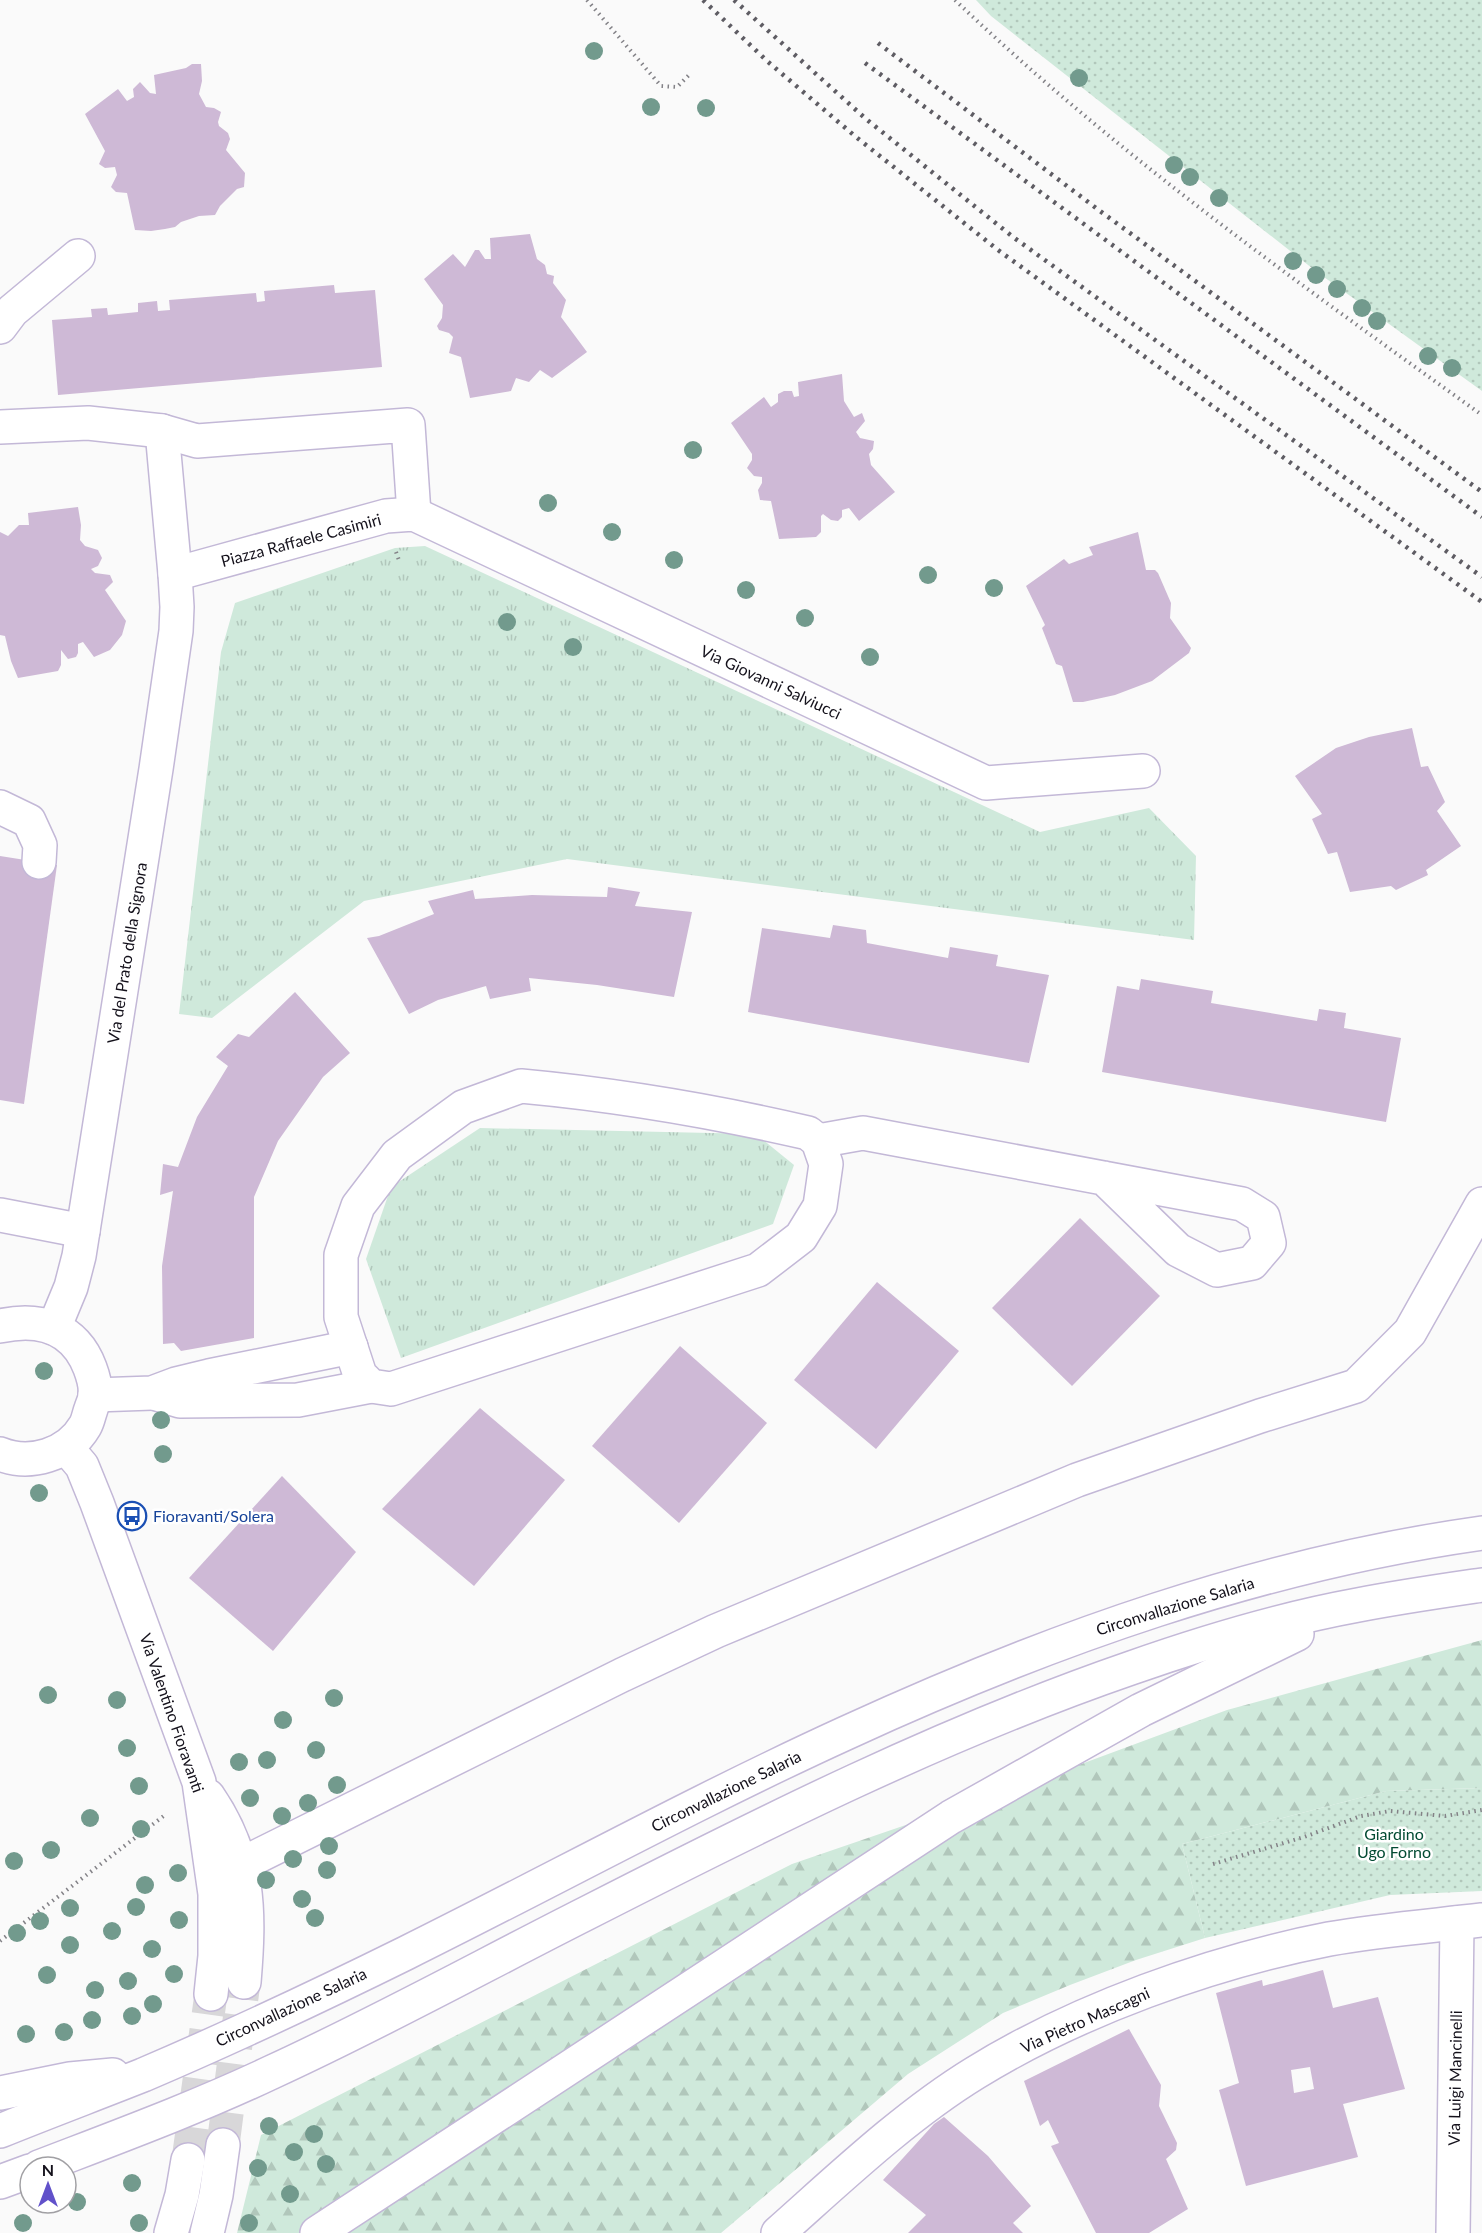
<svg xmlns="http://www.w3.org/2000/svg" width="1482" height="2233" font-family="Lato,sans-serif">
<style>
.grass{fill:url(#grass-dots)}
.forest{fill:url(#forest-firs)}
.park{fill:url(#park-tufts)}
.building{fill:#ceb9d6;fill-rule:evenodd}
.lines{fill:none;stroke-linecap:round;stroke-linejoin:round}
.minor-tunnel{stroke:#d8d7d9;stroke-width:33;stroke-dasharray:33 16;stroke-linecap:butt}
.minor-casing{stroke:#c3b8d7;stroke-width:36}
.highway-casing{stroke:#c3b8d7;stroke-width:36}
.path{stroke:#838287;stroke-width:4;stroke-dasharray:1.5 4.5;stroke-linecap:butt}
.minor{stroke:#fff;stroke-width:33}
.highway{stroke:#fff;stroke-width:33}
.rail{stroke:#5e5c63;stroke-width:4.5;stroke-dasharray:3 6;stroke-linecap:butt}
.tree{fill:#729a8d}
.labels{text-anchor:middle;stroke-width:5;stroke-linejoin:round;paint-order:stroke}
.street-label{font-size:16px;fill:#14111b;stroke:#fff}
.transit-label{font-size:16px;fill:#164399;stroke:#fff;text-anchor:start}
.park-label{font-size:16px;fill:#034b33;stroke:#fff}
</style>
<defs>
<pattern id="grass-dots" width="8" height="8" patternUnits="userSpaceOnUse" patternTransform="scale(1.5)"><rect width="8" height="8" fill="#cfe9db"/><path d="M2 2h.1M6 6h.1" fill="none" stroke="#b1c7bb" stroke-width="1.8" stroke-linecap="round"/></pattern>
<pattern id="forest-firs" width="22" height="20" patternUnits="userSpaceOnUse" patternTransform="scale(1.5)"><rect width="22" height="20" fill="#cfe9db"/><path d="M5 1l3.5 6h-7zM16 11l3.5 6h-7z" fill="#b1c7bb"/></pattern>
<pattern id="park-tufts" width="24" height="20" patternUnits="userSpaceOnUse" patternTransform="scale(1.5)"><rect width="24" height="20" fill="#cfe9db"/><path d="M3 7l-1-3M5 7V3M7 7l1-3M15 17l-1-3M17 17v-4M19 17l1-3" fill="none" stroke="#b1c7bb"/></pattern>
</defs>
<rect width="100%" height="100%" fill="#fafafa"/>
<g class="grass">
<polygon points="976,0 1482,0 1482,391 1317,272 991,16"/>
<polygon points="1482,1788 1482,1891 1390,1895 1205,1938 1182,1844 1386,1791"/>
</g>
<polygon class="forest" points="1482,1640 1482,1788 1386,1791 1182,1844 1205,1938 1136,1960 1070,1985 1003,2013 908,2074 721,2233 237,2233 261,2135 792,1864 1057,1773 1227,1710"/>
<g class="park">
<polygon points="425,546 1040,832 1149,808 1196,856 1194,940 567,859 364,901 212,1018 179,1014 221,652 235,603 395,548"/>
<polygon points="480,1128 756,1134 794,1165 773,1224 401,1358 366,1259 391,1187"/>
</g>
<g class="building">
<polygon points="192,64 201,64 202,81 199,94 206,107 214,108 221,112 218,122 219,126 228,133 230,139 226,150 245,173 244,187 237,189 220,206 215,215 199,216 181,222 175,227 165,229 151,231 135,230 127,193 116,192 111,187 117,175 115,167 105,168 99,164 105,151 85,114 118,89 127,101 134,97 133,89 140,82 150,93 156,94 154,75 186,68"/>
<polygon points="530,234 537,259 545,265 547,274 554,276 553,283 566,300 561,317 587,352 552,378 540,370 529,382 516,378 511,391 470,398 461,357 449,353 453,337 449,333 439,330 437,326 442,318 443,305 424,279 453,254 465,267 475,250 479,250 485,259 491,259 490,238"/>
<polygon points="334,285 335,293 375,290 382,367 58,395 52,320 92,317 91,309 107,308 108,315 138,312 138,303 157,301 158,311 170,310 169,300 256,293 257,302 265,301 264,291"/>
<polygon points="842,374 844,401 854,417 862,413 865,421 856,432 860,438 874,441 873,449 869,454 871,465 895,492 859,521 849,508 842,510 842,517 838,521 831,520 823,514 821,516 821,532 816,537 779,539 771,501 760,500 758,490 762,483 762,477 754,476 747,468 752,460 752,454 731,423 764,397 771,407 778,402 778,394 784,391 792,391 794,397 799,396 798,382"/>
<polygon points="78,507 81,525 80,540 85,546 98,550 102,558 98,566 91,569 95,573 110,575 113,582 105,590 126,621 122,635 110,650 94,657 83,642 78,644 78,653 76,657 68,659 61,650 61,665 58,671 18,678 11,661 5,636 0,635 0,532 8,536 19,525 29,525 28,513"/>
<polygon points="1138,532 1146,570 1155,570 1158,573 1171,603 1170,618 1191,648 1189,653 1152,681 1115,695 1083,702 1073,702 1062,666 1056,664 1042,628 1045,625 1026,586 1064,559 1069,564 1093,555 1089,547"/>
<polygon points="1412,728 1421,767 1428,766 1445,802 1437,811 1461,846 1426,870 1428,875 1396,890 1391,886 1350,892 1337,852 1328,854 1312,819 1322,814 1295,776 1336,748 1369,737"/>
<polygon points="0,856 57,865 24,1104 0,1100"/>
<polygon points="608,887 640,892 635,906 692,912 674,997 597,985 529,978 531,991 490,999 486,986 438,1000 409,1014 367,938 379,936 434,914 428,901 473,890 475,899 532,895 607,897"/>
<polygon points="833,925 866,930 867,943 948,958 950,947 998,955 996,966 1049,975 1029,1063 748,1012 762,928 830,938"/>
<polygon points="1141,979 1213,991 1211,1003 1317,1021 1319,1009 1346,1013 1344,1028 1401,1038 1386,1122 1102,1072 1117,986 1139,990"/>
<polygon points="295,992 350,1053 323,1077 278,1141 254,1197 254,1338 181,1351 174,1343 163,1344 162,1266 173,1191 160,1195 163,1164 178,1167 197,1117 228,1066 216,1057 238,1034 249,1037"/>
<polygon points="1080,1218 1160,1296 1072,1386 992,1308"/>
<polygon points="877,1282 959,1351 876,1449 794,1380"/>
<polygon points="680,1346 767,1423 679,1523 592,1446"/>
<polygon points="480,1408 565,1480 474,1586 382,1509"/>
<polygon points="282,1476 356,1552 273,1651 189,1578"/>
<path d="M1323,1970L1333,2008L1378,1997L1405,2089L1343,2104L1358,2157L1246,2186L1219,2090L1239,2083L1216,1993L1262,1980L1263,1986ZM1310,2067L1314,2089L1294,2093L1291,2070Z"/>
<polygon points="1129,2029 1161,2085 1159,2106 1177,2143 1176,2150 1166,2159 1188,2209 1149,2233 1096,2233 1051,2146 1059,2143 1048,2120 1040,2126 1024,2081"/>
<polygon points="944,2117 988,2156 1031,2206 1013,2223 1023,2233 908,2233 926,2215 883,2180 934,2124"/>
</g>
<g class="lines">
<g class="minor-tunnel">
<polyline points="223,2145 244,1982"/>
<polyline points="188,2160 211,1994"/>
</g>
<g class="minor-casing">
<g id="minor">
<polyline points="0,327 12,311 78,256"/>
<polyline points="0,427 88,423 162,431 197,441 408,425 414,514"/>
<polyline points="175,574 386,516 414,514 986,783 1143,771"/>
<polyline points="0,807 29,821 40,845 39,862"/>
<path d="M521,1086C618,1095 713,1111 808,1133L818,1141L826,1164L820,1206L801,1237L758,1270L391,1389L371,1386L360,1375L341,1317V1255L358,1206L397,1155L463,1107Z"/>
<polyline points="818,1141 863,1133 1242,1204 1263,1217 1269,1243 1252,1263 1217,1270 1178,1250 1104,1178"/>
<polyline points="0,1215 83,1231"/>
<path d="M0,1326C40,1317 75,1328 90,1368C93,1376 96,1387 95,1395C95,1400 92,1405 91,1409C89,1414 88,1421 85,1426C68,1455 30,1466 0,1454"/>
<polyline points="54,1328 71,1287 79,1256 156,769 176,631 177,607 175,574 162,431"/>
<polyline points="157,1394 180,1401 298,1400 371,1386"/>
<polyline points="95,1395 152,1393 176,1384 209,1376 351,1347"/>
<polyline points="66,1447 82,1466 97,1503 199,1782 215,1894 215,1956 211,1994"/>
<path d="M208,1796C250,1857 250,1911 244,1982"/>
<polyline points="240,1865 622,1675 716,1631 1077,1480 1260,1416 1356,1386 1410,1332 1482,1204"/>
<polyline points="171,2233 182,2195 188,2160"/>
<polyline points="207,2233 216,2195 223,2145"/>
<path d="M778,2233C840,2178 905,2116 975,2073C1077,2010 1211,1962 1329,1939C1380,1930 1431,1926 1482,1920"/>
<polyline points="1453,2233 1457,1923"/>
</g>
</g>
<g class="highway-casing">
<g id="highway">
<polyline points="0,2093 70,2079 113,2075"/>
<path d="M0,2131C47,2112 95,2094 143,2075C232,2037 319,1996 406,1953C553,1880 697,1801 846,1733C1048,1640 1261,1564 1482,1533"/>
<path d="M39,2167C117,2137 196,2108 272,2072C379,2023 482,1966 587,1913C763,1823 945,1732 1131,1668C1205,1642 1281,1619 1358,1605C1399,1597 1441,1591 1482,1585"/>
<polyline points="0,2182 30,2171"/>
<polyline points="317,2233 951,1817 1141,1710 1297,1634"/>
</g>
</g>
<g class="path">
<polyline points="587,0 661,86 677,87 691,73"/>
<path d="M955,0C1117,155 1301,285 1482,415"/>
<polyline points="396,552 400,563"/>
<polyline points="1213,1864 1304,1837 1361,1816 1390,1811 1445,1816 1482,1810"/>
<polyline points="0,1941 165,1815"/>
</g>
<use href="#minor" class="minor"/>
<use href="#highway" class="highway"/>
<g class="rail">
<polyline points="703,0 767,61 856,137 998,250 1482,602"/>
<polyline points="734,0 866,119 1013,237 1482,577"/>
<polyline points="878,43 1100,211 1482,492"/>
<polyline points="865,63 1482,517"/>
</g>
</g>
<g class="tree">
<circle cx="594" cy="51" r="9"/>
<circle cx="1079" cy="78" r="9"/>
<circle cx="651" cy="107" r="9"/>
<circle cx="706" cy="108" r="9"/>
<circle cx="1174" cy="165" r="9"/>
<circle cx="1190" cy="177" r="9"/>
<circle cx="1219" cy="198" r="9"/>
<circle cx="1293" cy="261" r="9"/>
<circle cx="1316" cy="275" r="9"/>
<circle cx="1337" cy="289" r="9"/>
<circle cx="1362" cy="308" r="9"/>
<circle cx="1377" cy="321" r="9"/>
<circle cx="1428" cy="356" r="9"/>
<circle cx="1452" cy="368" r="9"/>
<circle cx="693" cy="450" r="9"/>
<circle cx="548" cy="503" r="9"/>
<circle cx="612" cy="532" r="9"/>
<circle cx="674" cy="560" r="9"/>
<circle cx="928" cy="575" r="9"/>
<circle cx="994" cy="588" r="9"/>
<circle cx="746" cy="590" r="9"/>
<circle cx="805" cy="618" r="9"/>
<circle cx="507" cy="622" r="9"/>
<circle cx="573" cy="647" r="9"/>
<circle cx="870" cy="657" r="9"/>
<circle cx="44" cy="1371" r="9"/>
<circle cx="161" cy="1420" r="9"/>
<circle cx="163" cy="1454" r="9"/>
<circle cx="39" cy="1493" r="9"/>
<circle cx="48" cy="1695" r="9"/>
<circle cx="334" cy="1698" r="9"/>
<circle cx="117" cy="1700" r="9"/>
<circle cx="283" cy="1720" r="9"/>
<circle cx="127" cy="1748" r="9"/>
<circle cx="316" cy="1750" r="9"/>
<circle cx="267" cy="1760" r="9"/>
<circle cx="239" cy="1762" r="9"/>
<circle cx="337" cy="1785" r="9"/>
<circle cx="139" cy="1786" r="9"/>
<circle cx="250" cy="1798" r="9"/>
<circle cx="308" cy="1803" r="9"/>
<circle cx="282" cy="1816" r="9"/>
<circle cx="90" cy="1818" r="9"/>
<circle cx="141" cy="1829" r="9"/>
<circle cx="329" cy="1846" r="9"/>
<circle cx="51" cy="1850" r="9"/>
<circle cx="293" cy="1859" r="9"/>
<circle cx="14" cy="1861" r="9"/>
<circle cx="327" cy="1870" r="9"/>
<circle cx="178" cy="1873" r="9"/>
<circle cx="266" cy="1880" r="9"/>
<circle cx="145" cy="1885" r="9"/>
<circle cx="302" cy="1899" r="9"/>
<circle cx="136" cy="1907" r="9"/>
<circle cx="70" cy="1908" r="9"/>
<circle cx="315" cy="1918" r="9"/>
<circle cx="179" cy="1920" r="9"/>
<circle cx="40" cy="1921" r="9"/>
<circle cx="112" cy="1931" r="9"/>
<circle cx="17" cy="1933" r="9"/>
<circle cx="70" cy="1945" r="9"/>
<circle cx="152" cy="1949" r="9"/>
<circle cx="174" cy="1974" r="9"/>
<circle cx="47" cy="1975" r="9"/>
<circle cx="128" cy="1981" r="9"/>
<circle cx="95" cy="1990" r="9"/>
<circle cx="153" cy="2004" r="9"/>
<circle cx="132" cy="2016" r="9"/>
<circle cx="92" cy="2020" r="9"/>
<circle cx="64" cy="2032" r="9"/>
<circle cx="26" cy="2034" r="9"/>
<circle cx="269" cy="2126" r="9"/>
<circle cx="314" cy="2134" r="9"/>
<circle cx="294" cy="2152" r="9"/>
<circle cx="326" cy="2164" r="9"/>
<circle cx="258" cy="2168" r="9"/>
<circle cx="132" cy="2183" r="9"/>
<circle cx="290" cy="2194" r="9"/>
<circle cx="77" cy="2202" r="9"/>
<circle cx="23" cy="2223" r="9"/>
<circle cx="139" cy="2223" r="9"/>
<circle cx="249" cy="2223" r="9"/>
</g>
<defs>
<g id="bus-ring" transform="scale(1.5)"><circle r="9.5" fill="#fff" stroke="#1a4fb4" stroke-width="1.5"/><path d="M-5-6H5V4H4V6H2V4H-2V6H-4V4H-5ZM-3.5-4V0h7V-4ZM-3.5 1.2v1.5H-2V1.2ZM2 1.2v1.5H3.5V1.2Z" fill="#1a4fb4"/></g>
</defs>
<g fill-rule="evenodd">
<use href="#bus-ring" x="132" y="1516"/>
</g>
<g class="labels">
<g class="street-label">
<text transform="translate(301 540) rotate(-15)" y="6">Piazza Raffaele Casimiri</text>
<text transform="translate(771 682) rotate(25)" y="6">Via Giovanni Salviucci</text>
<text transform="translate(127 953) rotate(-81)" y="6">Via del Prato della Signora</text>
<text transform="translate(1175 1606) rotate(-17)" y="6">Circonvallazione Salaria</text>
<text transform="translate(172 1713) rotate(71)" y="6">Via Valentino Fioravanti</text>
<text transform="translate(726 1791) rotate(-26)" y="6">Circonvallazione Salaria</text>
<text transform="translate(291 2007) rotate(-25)" y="6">Circonvallazione Salaria</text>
<text transform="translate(1085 2020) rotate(-24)" y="6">Via Pietro Mascagni</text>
<text transform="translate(1455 2078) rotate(-89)" y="6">Via Luigi Mancinelli</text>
</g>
<g class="transit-label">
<text x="153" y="1522">Fioravanti/Solera</text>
</g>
<g class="park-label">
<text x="1394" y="1840">Giardino<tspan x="1394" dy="18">Ugo Forno</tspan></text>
</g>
</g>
<g transform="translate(48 2185)"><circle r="28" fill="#ffffff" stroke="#a1a0a4" stroke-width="1.5"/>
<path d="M0-4.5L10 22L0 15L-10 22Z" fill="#6151ca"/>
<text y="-9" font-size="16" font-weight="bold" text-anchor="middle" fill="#14111b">N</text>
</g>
</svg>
